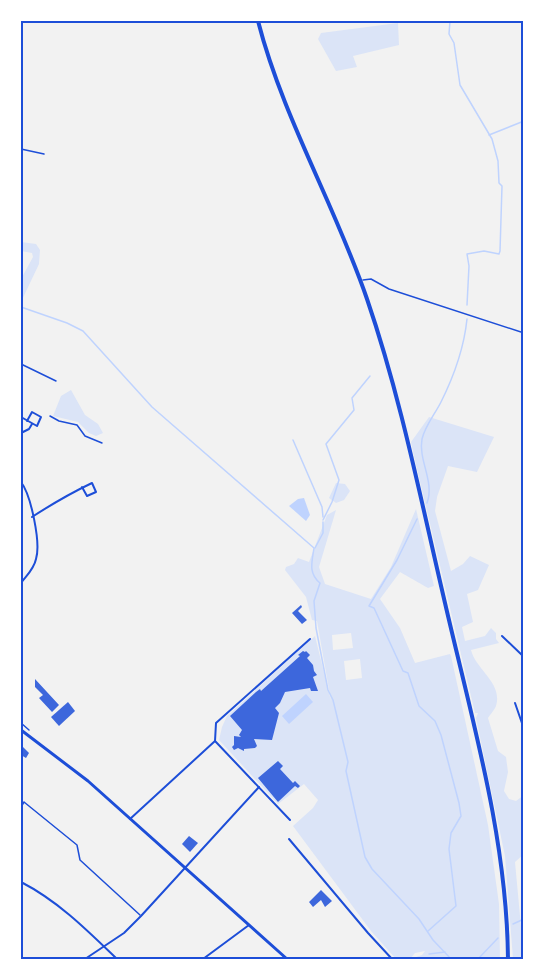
<svg xmlns="http://www.w3.org/2000/svg" width="545" height="980" font-family="Arial,sans-serif">
<style>
.green{fill:#dbe4f7;fill-rule:evenodd}
.water{fill:#bfd3fe}
.lines{fill:none;stroke-linecap:round;stroke-linejoin:round}
.stream{stroke:#bfd3fe;stroke-width:1.5}
.building{fill:#3d67dc}
.path{stroke:#1d4ed8;stroke-width:1.5}
.service{stroke:#1d4ed8;stroke-width:1.5}
.minor{stroke:#1d4ed8;stroke-width:2}
.secondary{stroke:#1d4ed8;stroke-width:3}
.primary{stroke:#1d4ed8;stroke-width:4}
.neatline{fill:none;stroke:#1d4ed8;stroke-width:2}
</style>
<rect width="100%" height="100%" fill="#f2f2f2"/>
<g class="green">
<polygon points="398,23 399,45 353,56 357,67 336,71 318,39 321,33"/>
<polygon points="21,242 36,244 40,250 39,264 21,302 21,279 33,257 32,253 21,251"/>
<polygon points="71,390 85,415 98,424 103,433 96,436 89,433 78,422 53,416 61,396"/>
<path d="M429,417L494,437L477,472L448,466L437,497L435,511L451,571L463,564L470,556L489,565L478,590L467,594L473,622L462,627L465,641L485,636L491,628L496,633V639L499,643L471,650C476,670 503,683 496,706C495,709 490,715 488,718L498,751L506,757L508,772L504,791L509,799L516,801L524,795V854L515,862L524,959H513L505,856L476,718L478,713H475L413,452L411,442Z"/>
<polygon points="336,483 345,484 350,491 344,500 336,503 329,498"/>
<path d="M416,509L434,586L428,588L400,572L380,599L400,628L415,663L450,654L451,656L488,825L499,904L500,959H410L422,955L425,951L415,953L410,959H396L371,931L293,826L313,808L318,800L304,784L278,804L219,740L222,727L227,716L315,636L331,701L317,621L312,620L306,597L285,570L286,567L294,564L298,558L309,562L327,515L336,510L319,567L325,584L371,599L391,567ZM351,633L353,648L333,650L332,635ZM360,659L362,678L346,680L344,661Z"/>
</g>
<g class="water">
<polygon points="304,498 310,515 306,521 289,506 298,499"/>
<polygon points="306,694 313,702 289,724 282,716"/>
</g>
<g class="lines">
<g class="stream">
<polyline points="450,21 449,34 454,43 460,85 492,139 498,161 499,183 502,186 500,251 499,254 484,251 467,254 469,266 467,305"/>
<polyline points="489,135 524,121"/>
<path d="M21,307L67,323L83,331L152,407L314,548C312,562 308,573 320,583L314,601L316,628L328,690L333,700L348,762L346,771L365,857L372,869L419,919L433,940L451,959"/>
<polyline points="293,440 322,507 323,517"/>
<path d="M427,503C435,482 418,460 422,439C425,426 435,414 441,402C454,376 464,348 467,319"/>
<polyline points="417,519 397,560 369,606 374,608 403,671 408,673 419,706 435,721 441,735 459,803 461,816 451,833 449,849 456,906 428,931"/>
<polyline points="323,520 332,502 339,480 326,444 354,410 352,398 370,376"/>
<polyline points="315,548 323,533 323,522"/>
<polyline points="513,924 524,919"/>
<polyline points="429,954 445,952"/>
<polyline points="478,959 498,938"/>
</g>
</g>
<g class="building">
<polygon points="301,605 302,607 298,611 307,620 302,624 292,613"/>
<polygon points="303,651 305,652 306,651 310,655 307,658 313,665 314,671 317,675 313,677 318,691 311,691 310,688 285,692 280,703 275,708 279,713 272,740 254,739 257,746 255,748 244,749 244,751 238,748 234,750 232,747 234,745 234,736 241,737 239,735 242,730 230,716 256,692 260,689 261,691 300,656 298,655"/>
<polygon points="35,679 59,705 52,712 39,698 43,695 35,687"/>
<polygon points="68,702 75,711 59,726 51,717"/>
<polygon points="21,745 29,753 26,758 21,755"/>
<polygon points="278,761 283,766 280,769 293,783 295,781 300,786 298,788 295,786 278,802 258,778"/>
<polygon points="189,836 198,843 190,852 182,844"/>
<polygon points="321,890 332,901 325,907 321,900 313,907 309,902"/>
</g>
<g class="lines">
<g class="path">
<polyline points="363,280 371,279 389,289 524,333"/>
<polyline points="50,416 59,421 77,425 85,436 102,443"/>
<polyline points="21,723 29,730"/>
</g>
<g class="service">
<polyline points="21,149 44,154"/>
<polyline points="21,364 56,381"/>
<polyline points="21,807 24,802 77,845 80,860 140,915"/>
</g>
<g class="minor">
<polyline points="21,417 37,426 41,417 32,412 27,421"/>
<polyline points="21,433 29,429 32,424"/>
<path d="M21,482C31,495 41,543 36,559C34,569 27,575 21,583"/>
<path d="M32,517C52,504 71,493 92,483L96,492L87,496L82,487"/>
<polyline points="502,636 524,657"/>
<polyline points="515,703 524,729"/>
<polyline points="215,741 216,723 310,639"/>
<polyline points="130,819 215,741 290,820"/>
<polyline points="289,839 368,933 392,959"/>
<path d="M21,882C58,901 87,930 117,959"/>
<polyline points="85,959 124,933 141,916 259,787"/>
<polyline points="203,959 249,925"/>
</g>
<polyline class="secondary" points="21,730 88,781 287,959"/>
<path class="primary" d="M258,21C283,118 335,205 367,299C401,398 421,501 445,603C472,720 507,838 508,959"/>
</g>
<rect width="545" height="980" fill="none" stroke="#ffffff" stroke-width="45"/>
<rect x="22" y="22" width="500" height="936" class="neatline"/>
</svg>
